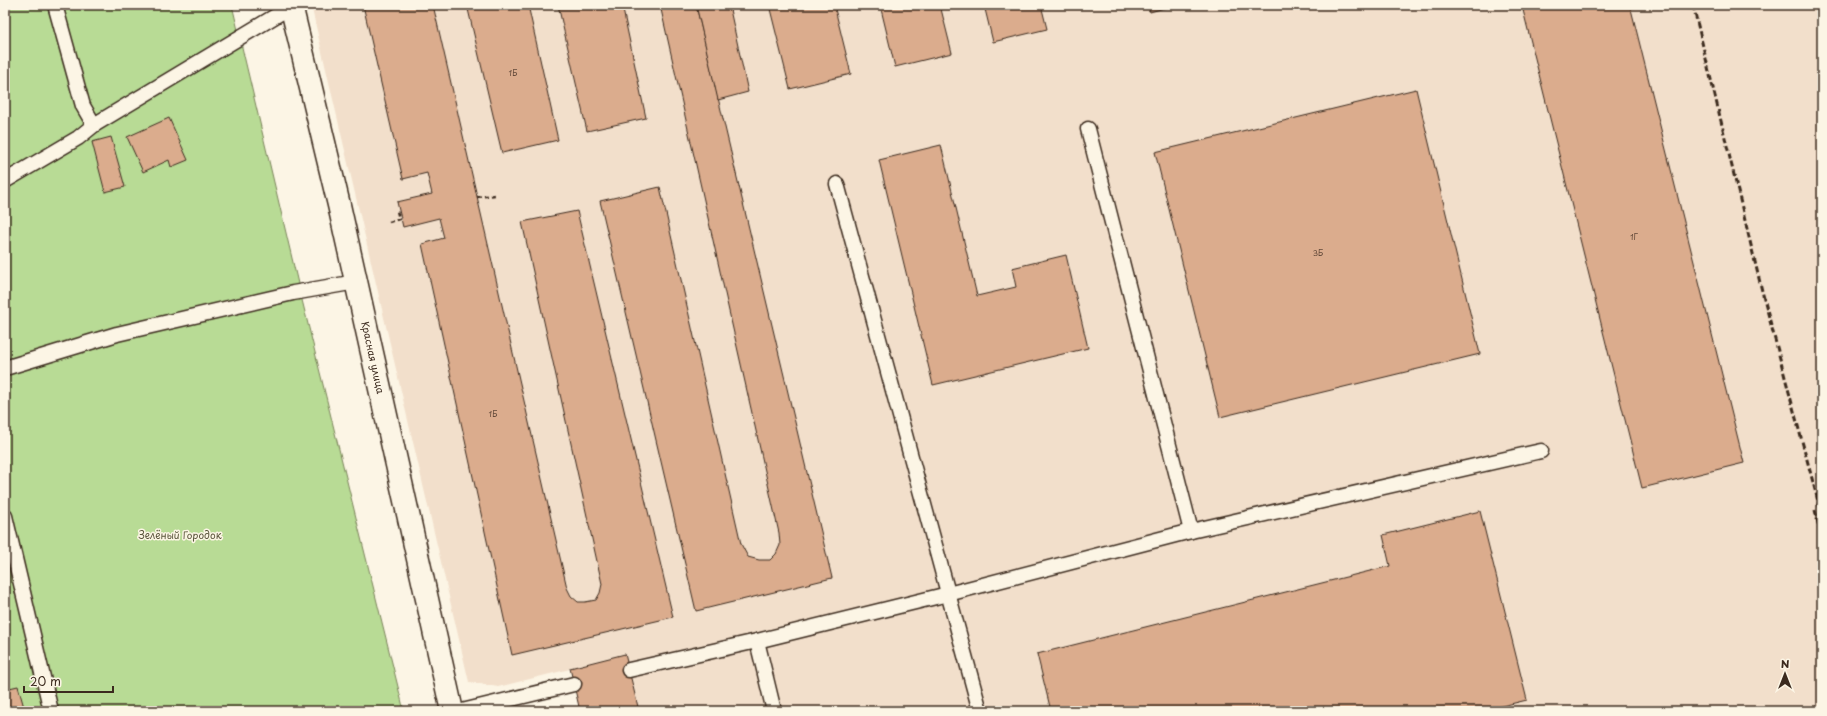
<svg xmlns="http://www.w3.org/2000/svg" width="1827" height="716" font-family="'Playpen Sans',sans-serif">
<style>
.built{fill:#f2dfcb}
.green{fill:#b8db95;stroke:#7a825a}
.building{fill:#dbac8d;stroke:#3b2a1e}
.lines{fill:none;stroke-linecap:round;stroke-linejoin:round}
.service-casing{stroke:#3b2a1e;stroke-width:17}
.secondary-casing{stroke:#3b2a1e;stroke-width:25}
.path{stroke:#3b2a1e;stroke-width:2.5;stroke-dasharray:4 3;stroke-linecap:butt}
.service{stroke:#fcf5e5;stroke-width:14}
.secondary{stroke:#fcf5e5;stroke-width:22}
.rail{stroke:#3b2a1e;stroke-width:3;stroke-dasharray:6 3;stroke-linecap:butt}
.labels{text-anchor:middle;stroke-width:3;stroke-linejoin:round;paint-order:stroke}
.number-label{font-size:8px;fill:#634a3a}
.street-label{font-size:10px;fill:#3b2a1e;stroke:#fcf5e5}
.park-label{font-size:10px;fill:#5a563c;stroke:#fcf5e5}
</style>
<rect width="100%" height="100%" fill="#fcf5e5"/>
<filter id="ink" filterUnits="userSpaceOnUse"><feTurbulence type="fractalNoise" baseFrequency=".025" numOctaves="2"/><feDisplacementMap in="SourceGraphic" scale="8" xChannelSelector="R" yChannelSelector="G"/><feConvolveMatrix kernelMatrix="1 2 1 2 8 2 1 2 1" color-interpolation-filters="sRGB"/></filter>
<g filter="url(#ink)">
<polygon class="built" points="311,5 1822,5 1822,711 580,711 570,669 498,687 469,682"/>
<polygon class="green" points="5,5 232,5 300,292 404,711 5,711"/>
<g class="building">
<polygon points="363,5 433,5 567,588 571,596 578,602 585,602 596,600 600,593 602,584 522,222 577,211 673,617 512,655 422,244 444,238 439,218 403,227 397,202 432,194 427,173 403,179"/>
<polygon points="467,5 528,5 558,140 502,153"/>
<polygon points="558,5 622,5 646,118 587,131"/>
<polygon points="660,5 696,5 832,578 696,611 600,201 660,187 741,544 748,557 759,560 770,560 776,554 780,545 779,533"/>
<polygon points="696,5 729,5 748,92 718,100"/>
<polygon points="769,5 834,5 851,74 790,89"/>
<polygon points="880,5 940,5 952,53 895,67"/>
<polygon points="984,5 1041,5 1047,29 993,42"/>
<polygon points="1148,5 1175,5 1150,12"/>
<polygon points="1544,5 1630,5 1744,463 1642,488 1523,10"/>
<polygon points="1416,89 1480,354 1220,417 1155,152"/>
<polygon points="169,118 188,160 171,167 169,160 143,172 127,137"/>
<polygon points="111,137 125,187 105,192 92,142"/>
<polygon points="941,145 977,296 1016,287 1012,268 1066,255 1088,348 933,385 879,160"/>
<polygon points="1480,511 1527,700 1481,711 1051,711 1037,654 1390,566 1383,535"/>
<polygon points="625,654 639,711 580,711 570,668"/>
<polygon points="18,686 25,711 5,711 5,689"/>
</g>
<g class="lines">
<g class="service-casing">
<g id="service">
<polyline points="55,5 83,106 94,125"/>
<polyline points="1088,129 1191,531"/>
<polyline points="5,181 78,138 94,125 292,6"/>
<polyline points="837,184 980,711"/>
<polyline points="5,368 117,334 293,293 356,282"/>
<polyline points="5,516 51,711"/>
<polyline points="757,641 774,711"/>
<polyline points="629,670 757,641 948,594 1191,531 1541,451"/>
<polyline points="462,711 574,684"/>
</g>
</g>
<g class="secondary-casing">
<g id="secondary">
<path id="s1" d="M291,5L339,205L452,711"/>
</g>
</g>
<g class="path">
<polyline points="477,197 495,195"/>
<polyline points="389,222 399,219 397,211"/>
</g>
<use href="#service" class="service"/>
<use href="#secondary" class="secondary"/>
<g class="rail">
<polyline points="1693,5 1762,291 1822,516"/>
<polyline points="1815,510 1822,540"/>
</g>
</g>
</g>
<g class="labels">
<g class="number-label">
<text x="513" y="76">1Б</text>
<text x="1634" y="240">1Г</text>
<text x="1318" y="256">3Б</text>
<text x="493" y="417">1Б</text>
</g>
<g class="street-label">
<text dy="4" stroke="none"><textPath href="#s1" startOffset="362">Красная улица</textPath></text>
</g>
<g class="park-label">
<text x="180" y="539">Зелёный Городок</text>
</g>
</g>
<rect width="1827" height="716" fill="none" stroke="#fcf5e5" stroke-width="20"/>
<rect x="10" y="10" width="1807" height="696" fill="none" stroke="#3b2a1e" stroke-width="1.5" filter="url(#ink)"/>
<g transform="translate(1785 674)" stroke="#fcf5e5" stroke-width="3" paint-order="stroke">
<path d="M0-3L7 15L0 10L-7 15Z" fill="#3b2a1e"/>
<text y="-6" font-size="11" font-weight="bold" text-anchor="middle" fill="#3b2a1e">N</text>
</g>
<path d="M24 686v6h89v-6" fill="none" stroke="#3b2a1e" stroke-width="2"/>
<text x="30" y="686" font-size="12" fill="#3b2a1e" stroke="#fcf5e5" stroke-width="3" paint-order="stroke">20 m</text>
</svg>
